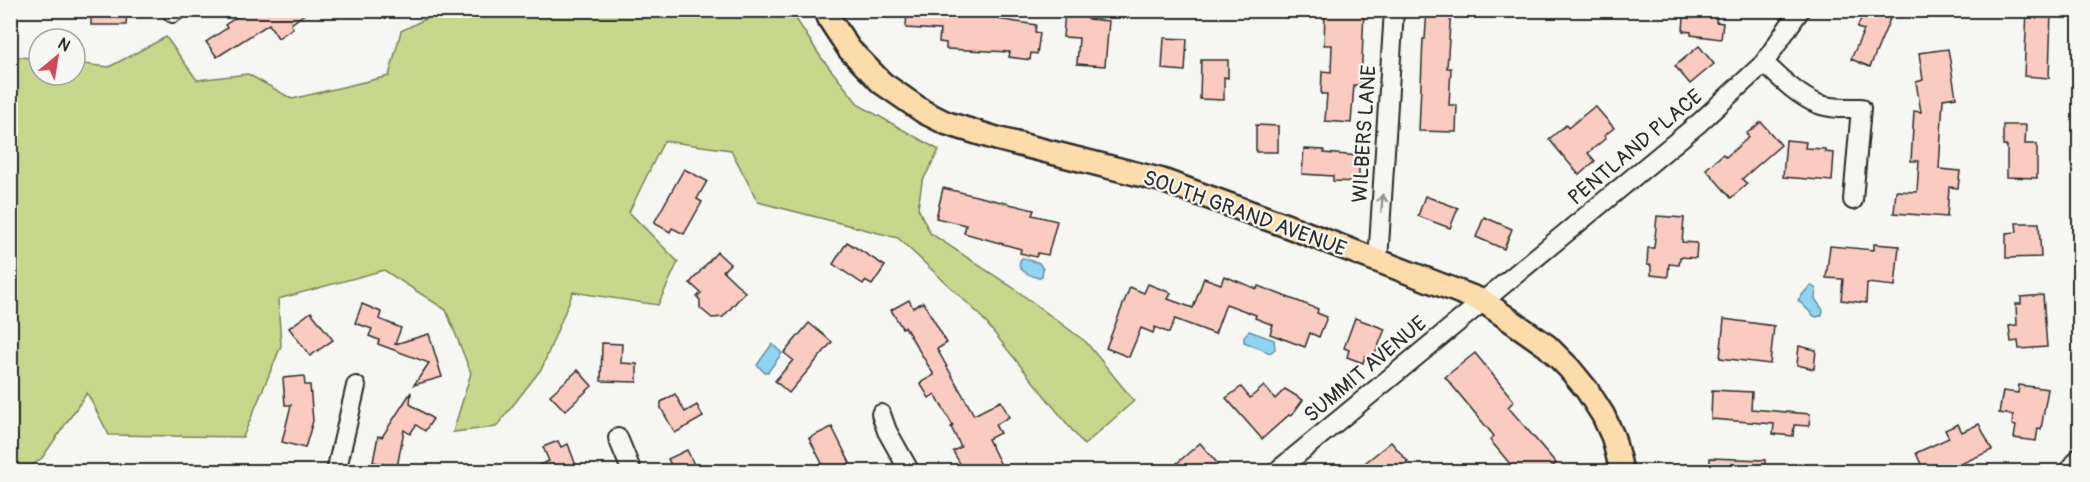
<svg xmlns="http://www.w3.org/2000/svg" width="2090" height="482" font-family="Pangolin,sans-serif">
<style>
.green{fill:#c7d78c;stroke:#79815c;stroke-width:1.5}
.water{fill:#91d4f2;stroke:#6890a2;stroke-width:1.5}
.building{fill:#facbc0;stroke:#2b2b2b;stroke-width:1.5}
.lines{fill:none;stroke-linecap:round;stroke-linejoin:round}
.minor-casing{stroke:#2b2b2b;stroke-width:22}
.major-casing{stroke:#2b2b2b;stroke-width:27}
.minor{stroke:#f6f6f2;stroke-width:18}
.major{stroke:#fddcac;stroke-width:22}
.oneway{stroke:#90908e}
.labels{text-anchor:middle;stroke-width:4.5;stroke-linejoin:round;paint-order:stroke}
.street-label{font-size:21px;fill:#2b2b2b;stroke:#f6f6f2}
</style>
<rect width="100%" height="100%" fill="#f6f6f2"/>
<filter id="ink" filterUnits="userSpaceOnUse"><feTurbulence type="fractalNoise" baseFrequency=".0167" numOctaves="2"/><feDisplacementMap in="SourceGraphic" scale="12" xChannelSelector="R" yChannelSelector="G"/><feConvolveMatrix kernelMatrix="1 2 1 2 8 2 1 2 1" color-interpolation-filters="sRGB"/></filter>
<g filter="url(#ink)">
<polygon class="green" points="441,11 791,11 820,56 859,105 939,150 922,182 918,208 930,233 1012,287 1086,342 1134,401 1084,445 979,314 898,238 758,202 731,150 664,141 629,212 678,262 658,305 573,292 542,368 496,427 453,432 471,373 446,310 384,270 278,299 281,346 243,437 109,435 87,393 42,458 24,471 11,471 11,56 39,59 39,75 75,75 75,63 109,67 166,37 197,80 248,74 292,99 389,76 401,31"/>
<g class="water">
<path d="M1022,258L1039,263L1043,269L1042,276L1038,278C1029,275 1013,269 1022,258Z"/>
<polygon points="1812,286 1816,289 1815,299 1823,310 1822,315 1817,317 1814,316 1798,300 1809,287"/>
<polygon points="1249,331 1274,340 1275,349 1270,353 1244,342 1244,336"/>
<polygon points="772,344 782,353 768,372 764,372 757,365"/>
</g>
<g class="building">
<polygon points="91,10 127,10 126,25 91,25"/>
<polygon points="247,10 310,10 291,24 293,28 278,38 269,24 217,57 206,42 227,28 225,25"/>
<polygon points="907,10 985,15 985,12 998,12 998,19 1036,25 1035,32 1040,33 1037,54 1031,53 1030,60 1009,57 1010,52 946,49 946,43 939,42 940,30 906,28"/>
<polygon points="1325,10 1364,10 1361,85 1354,85 1351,123 1325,121 1327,94 1321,94 1322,71 1331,72 1332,45 1324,45"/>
<polygon points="1427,10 1451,10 1447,68 1451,68 1449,105 1457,105 1456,132 1419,131 1423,39 1425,39"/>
<polygon points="1694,10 1718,10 1716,22 1723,23 1721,39 1691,35 1691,32 1683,31 1684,17 1693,18"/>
<polygon points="1865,10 1890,10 1887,18 1890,19 1870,67 1851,59 1864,30 1857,28"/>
<polygon points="2027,10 2051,10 2049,78 2024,76"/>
<polygon points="1065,11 1088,13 1088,19 1109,21 1105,66 1077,64 1079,38 1063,37"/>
<polygon points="1164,38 1187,39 1185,71 1162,69"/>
<polygon points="1699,46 1714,64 1690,84 1675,66"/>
<polygon points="1948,49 1956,97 1943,99 1939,169 1960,171 1958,188 1949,187 1947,217 1894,213 1896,191 1917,192 1919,161 1911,161 1914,111 1921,112 1916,82 1923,80 1919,53"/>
<polygon points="1201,60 1228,60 1228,78 1224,77 1224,100 1200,99"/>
<polygon points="1595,106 1614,128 1604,136 1606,138 1588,153 1595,161 1579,175 1549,139 1566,125 1568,128"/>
<polygon points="1761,122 1781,145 1742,179 1747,184 1731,198 1706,169 1723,154 1726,157 1749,137 1746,134"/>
<polygon points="1256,125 1278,126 1278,152 1256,152"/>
<polygon points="2003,125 2026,125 2025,144 2037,144 2037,178 2007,177 2007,146 2003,146"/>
<polygon points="1786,140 1806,142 1805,148 1825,149 1825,152 1834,153 1832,181 1783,177"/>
<polygon points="1304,149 1324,150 1324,153 1359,156 1359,182 1333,181 1333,176 1302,174"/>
<polygon points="684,169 707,181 697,199 702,202 684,234 672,228 670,232 654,223"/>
<polygon points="943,188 1034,210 1032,215 1057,221 1048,255 1038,253 1036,257 1020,253 1021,249 964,233 966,225 936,218"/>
<polygon points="1425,196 1458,208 1450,228 1418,216"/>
<polygon points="1657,216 1684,218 1682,242 1697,243 1696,258 1680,257 1679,265 1669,264 1668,277 1651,275 1651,265 1647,265 1648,248 1654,248"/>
<polygon points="1484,217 1512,229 1504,249 1476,237"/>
<polygon points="2016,223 2039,223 2041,257 2006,258 2006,233 2017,232"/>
<polygon points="847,242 885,266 872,285 865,281 863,284 833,264"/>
<polygon points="1874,244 1899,246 1895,286 1867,283 1866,303 1841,300 1843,279 1826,278 1830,246 1874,250"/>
<polygon points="717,252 730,264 723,271 745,292 723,317 712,318 700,308 700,300 697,297 701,293 690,283"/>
<polygon points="1224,276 1257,289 1258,286 1318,309 1317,313 1327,317 1319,337 1310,333 1305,347 1270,334 1273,325 1255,318 1256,315 1226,304 1215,334 1175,319 1169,333 1155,327 1153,333 1141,328 1129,357 1106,348 1130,287 1144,293 1148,284 1171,293 1168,299 1193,308 1204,278 1221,284"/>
<polygon points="2043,295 2047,347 2019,349 2018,341 2011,342 2009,326 2017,325 2016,304 2021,304 2021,297"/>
<polygon points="909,300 913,308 923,302 947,343 937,349 974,415 1001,401 1009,417 995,425 1000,433 988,439 1004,471 964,471 953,451 961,447 951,427 953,426 935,394 929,398 920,383 934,375 905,327 902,328 891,310"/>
<polygon points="362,304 381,312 379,319 401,328 395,344 429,334 442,377 414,385 429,363 378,344 379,340 369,336 372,329 355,323"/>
<polygon points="311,312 333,340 310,356 289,328"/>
<polygon points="1355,318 1385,329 1373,359 1365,356 1363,363 1347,357 1349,350 1344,348"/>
<polygon points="1724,319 1774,326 1770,364 1720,358"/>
<polygon points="809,323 832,342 789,393 775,381 793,360 784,353"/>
<polygon points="602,343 622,344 621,363 637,364 637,382 601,381"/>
<polygon points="1799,346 1816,350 1814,369 1797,365"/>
<polygon points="1475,353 1514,401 1508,407 1556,463 1547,471 1516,471 1490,440 1494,436 1445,377"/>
<polygon points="578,370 592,386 565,411 550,395"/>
<polygon points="304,376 305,385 310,385 313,421 305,448 282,442 291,405 285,405 283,378"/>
<polygon points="2019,385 2048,389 2041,429 2038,428 2036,441 2014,438 2016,426 2012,425 2013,415 1999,413 2003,391 2018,393"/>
<polygon points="1264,386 1275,399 1285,389 1303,400 1291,416 1289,415 1262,439 1226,398 1241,387 1250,398"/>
<polygon points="1712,390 1752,392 1751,409 1810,414 1809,426 1794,425 1793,436 1773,434 1774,424 1711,419"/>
<polygon points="411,392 410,404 433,419 425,431 416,425 410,434 404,430 397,467 373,462 378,436 382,437"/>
<polygon points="675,394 685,412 697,405 703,417 675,433 661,408 661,402"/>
<polygon points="1958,424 1962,432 1979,424 1992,450 1945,471 1924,471 1916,453 1949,438 1945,430"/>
<polygon points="832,427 850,463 833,471 826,471 809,438"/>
<polygon points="558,441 561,447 568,444 578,471 525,471 549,461 543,447"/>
<polygon points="1391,442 1408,462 1397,471 1355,471"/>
<polygon points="1200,443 1218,464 1210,471 1168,471"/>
<polygon points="687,450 697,471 674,471 668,459"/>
<polygon points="1710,458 1765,460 1765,471 1710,471"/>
</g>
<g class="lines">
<g class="minor-casing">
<g id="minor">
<polyline points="173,13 177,10"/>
<path d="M1764,63C1779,77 1798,96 1818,104C1831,109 1847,108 1861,108L1853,200"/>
<polyline points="1378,261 1394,10"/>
<polyline points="881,414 887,431 910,472"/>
<polyline points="618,438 632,472"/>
<polyline points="336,472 356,386"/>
<polyline points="1276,472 1699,123 1764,63 1800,10"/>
<polyline points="2068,472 2080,457"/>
</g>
</g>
<g class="major-casing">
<polyline id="major" points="826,10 830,20 849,49 882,83 924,112 946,123 998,139 1161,180 1282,224 1483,301 1547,346 1569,368 1587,390 1603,415 1613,437 1622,472"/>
</g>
<use href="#minor" class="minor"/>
<use href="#major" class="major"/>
</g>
<defs><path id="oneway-shaft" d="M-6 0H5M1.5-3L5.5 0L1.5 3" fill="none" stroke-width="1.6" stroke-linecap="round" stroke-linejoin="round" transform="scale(1.5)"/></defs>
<use class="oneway" href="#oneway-shaft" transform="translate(1382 203) rotate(-86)"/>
</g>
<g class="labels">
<g class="street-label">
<text transform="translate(1364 134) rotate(-86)" y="7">WILBERS LANE</text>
<text transform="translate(1635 147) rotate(-40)" y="7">PENTLAND PLACE</text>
<text transform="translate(1245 213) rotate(20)" y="7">SOUTH GRAND AVENUE</text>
<text transform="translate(1365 369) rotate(-40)" y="7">SUMMIT AVENUE</text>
</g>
</g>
<rect width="2090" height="482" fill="none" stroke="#f6f6f2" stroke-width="36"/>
<rect x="18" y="18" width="2054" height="446" fill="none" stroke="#2b2b2b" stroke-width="2" filter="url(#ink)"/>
<g transform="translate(57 57) rotate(30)"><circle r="28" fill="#f6f6f2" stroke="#a5a5a2" stroke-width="1.5"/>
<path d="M0-4.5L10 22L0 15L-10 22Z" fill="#d1495b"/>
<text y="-9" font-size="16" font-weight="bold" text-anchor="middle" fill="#2b2b2b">N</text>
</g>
</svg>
